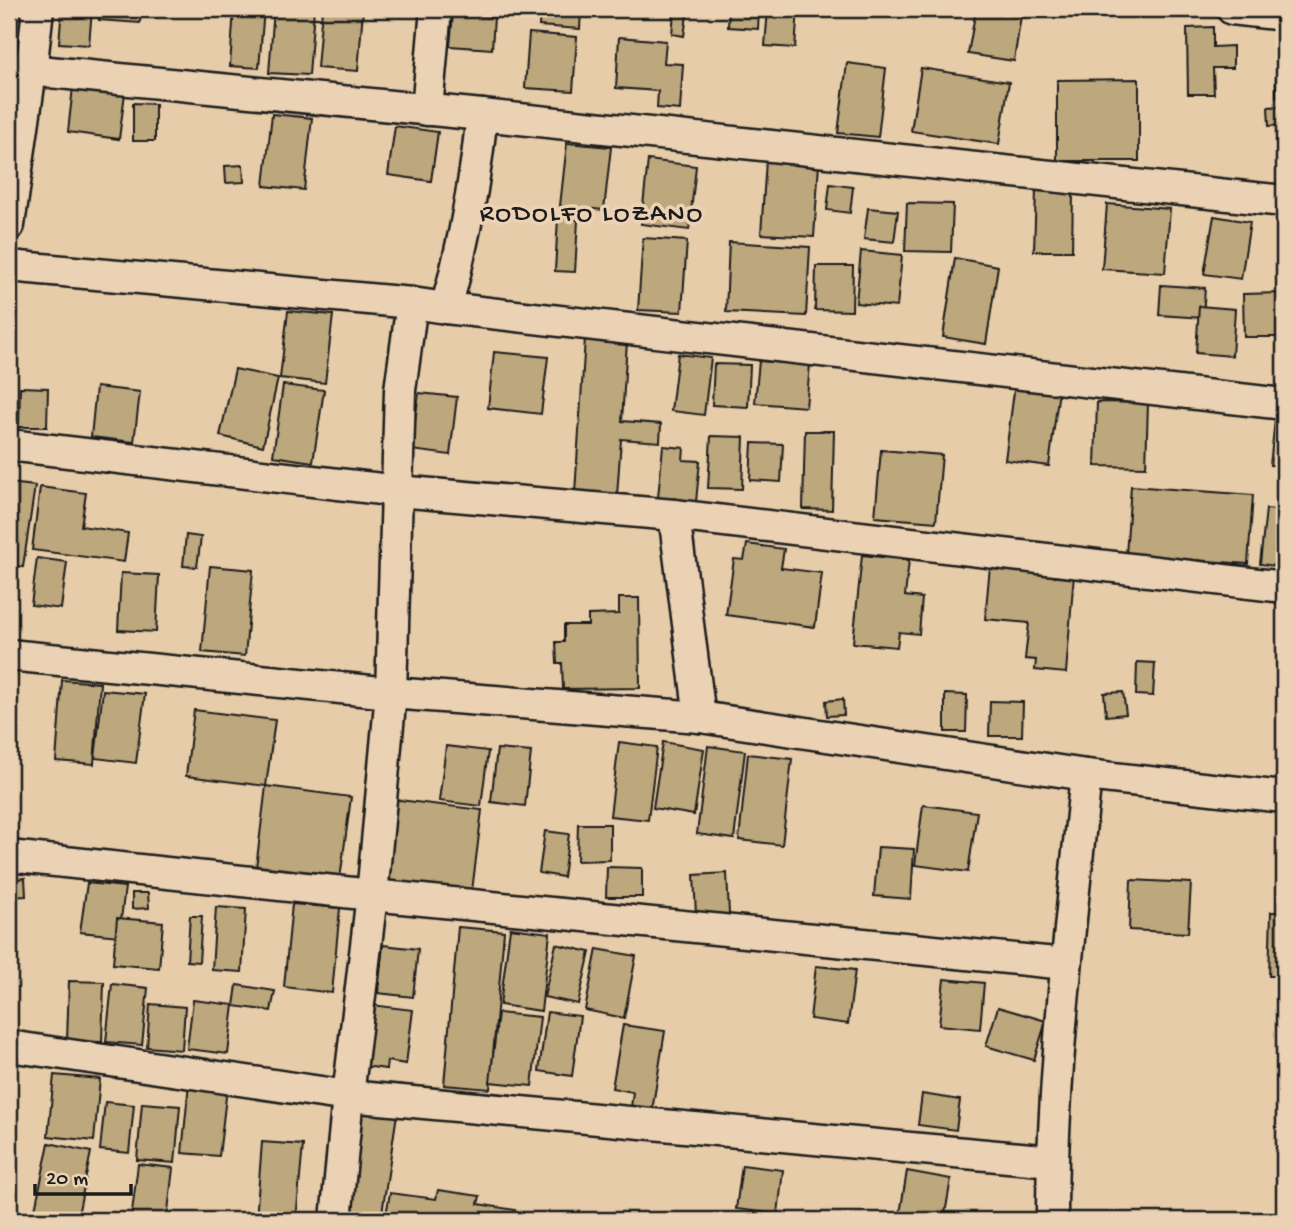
<svg xmlns="http://www.w3.org/2000/svg" width="1293" height="1229" font-family="'Gochi Hand',sans-serif">
<style>
.building{fill:#bda77d;stroke:#1c1c1c;stroke-width:2}
.lines{fill:none;stroke-linecap:round;stroke-linejoin:round}
.minor-casing{stroke:#1c1c1c;stroke-width:35}
.minor{stroke:#ecd2b4;stroke-width:30}
.labels{text-anchor:middle;stroke-width:7;stroke-linejoin:round;paint-order:stroke}
.quarter-label{font-size:26px;letter-spacing:2px;fill:#1c1c1c;stroke:#ecd2b4}
</style>
<rect width="100%" height="100%" fill="#e6cca8"/>
<filter id="ink" filterUnits="userSpaceOnUse"><feTurbulence type="fractalNoise" baseFrequency=".0143" numOctaves="2"/><feDisplacementMap in="SourceGraphic" scale="14" xChannelSelector="R" yChannelSelector="G"/><feConvolveMatrix kernelMatrix="1 2 1 2 8 2 1 2 1" color-interpolation-filters="sRGB"/></filter>
<g filter="url(#ink)">
<g class="building">
<polygon points="62,9 92,9 89,45 59,43"/>
<polygon points="99,9 141,9 140,23 99,20"/>
<polygon points="234,9 264,9 259,68 230,66"/>
<polygon points="274,9 314,9 309,75 269,73"/>
<polygon points="322,9 363,10 358,71 317,68"/>
<polygon points="500,9 534,9 534,18 500,16"/>
<polygon points="540,9 581,9 580,29 539,26"/>
<polygon points="729,9 759,9 758,29 728,27"/>
<polygon points="768,9 798,9 795,48 765,46"/>
<polygon points="976,9 1022,9 1014,61 968,54"/>
<polygon points="674,13 687,15 684,36 672,34"/>
<polygon points="453,14 494,17 492,49 450,46"/>
<polygon points="1213,27 1213,47 1233,46 1233,68 1213,68 1214,94 1188,94 1187,28"/>
<polygon points="529,33 577,37 573,91 525,88"/>
<polygon points="619,37 666,41 664,63 683,64 680,110 657,108 658,91 616,88"/>
<rect x="1276" y="58" width="8" height="39"/>
<polygon points="847,63 886,68 878,137 838,133"/>
<polygon points="921,68 1009,82 999,144 911,131"/>
<polygon points="1139,79 1139,161 1057,161 1057,80"/>
<polygon points="73,87 125,93 119,139 68,132"/>
<polygon points="133,103 155,104 155,141 133,141"/>
<polygon points="1284,106 1284,125 1269,126 1268,107"/>
<polygon points="272,114 312,118 304,190 264,186"/>
<polygon points="395,126 438,132 431,181 388,175"/>
<polygon points="567,143 611,147 604,210 560,206"/>
<polygon points="648,160 696,166 689,230 641,224"/>
<polygon points="766,160 819,164 814,237 761,234"/>
<polygon points="243,165 244,182 226,183 225,166"/>
<polygon points="830,184 853,187 850,213 827,210"/>
<polygon points="1036,190 1073,191 1072,251 1034,251"/>
<polygon points="907,203 953,204 951,252 905,251"/>
<polygon points="1107,204 1170,209 1165,273 1102,269"/>
<polygon points="868,208 898,211 894,242 864,239"/>
<polygon points="1214,216 1250,222 1241,279 1204,274"/>
<polygon points="558,218 578,220 575,272 555,271"/>
<polygon points="643,238 687,241 682,312 638,310"/>
<polygon points="729,242 810,247 806,316 726,312"/>
<polygon points="861,251 902,255 897,307 856,303"/>
<polygon points="955,258 998,266 986,344 943,337"/>
<polygon points="816,266 853,266 852,311 815,310"/>
<polygon points="1161,285 1205,288 1203,318 1159,315"/>
<polygon points="1280,293 1281,337 1244,337 1243,294"/>
<polygon points="1199,306 1235,309 1232,356 1196,353"/>
<polygon points="288,311 333,315 325,383 280,378"/>
<polygon points="585,338 627,341 622,421 661,424 660,442 621,439 617,496 575,493"/>
<polygon points="494,352 548,357 541,414 488,408"/>
<polygon points="678,354 711,358 704,415 671,411"/>
<polygon points="759,361 810,365 806,407 755,403"/>
<polygon points="714,364 750,365 748,407 712,405"/>
<polygon points="235,369 278,378 263,446 220,436"/>
<polygon points="1015,384 1059,390 1049,466 1005,460"/>
<polygon points="283,385 324,390 313,462 273,456"/>
<polygon points="20,387 48,388 47,427 19,427"/>
<polygon points="96,387 140,392 134,442 91,437"/>
<polygon points="419,393 457,397 450,455 411,450"/>
<polygon points="1097,402 1148,403 1146,467 1095,466"/>
<polygon points="1275,420 1284,421 1284,466 1270,465"/>
<polygon points="805,431 834,431 832,510 803,509"/>
<polygon points="711,436 744,437 742,489 708,488"/>
<polygon points="752,443 783,444 781,482 750,480"/>
<polygon points="663,446 684,448 683,460 700,461 695,512 657,508"/>
<polygon points="881,450 942,455 936,522 875,517"/>
<polygon points="9,483 35,486 23,567 9,565"/>
<polygon points="1131,486 1253,495 1248,564 1126,555"/>
<polygon points="40,487 86,493 81,526 128,533 124,562 32,550"/>
<polygon points="1266,509 1284,511 1284,567 1260,564"/>
<polygon points="186,535 201,537 197,567 183,566"/>
<polygon points="747,544 784,549 781,568 822,573 815,627 726,615 734,559 744,560"/>
<polygon points="862,555 909,560 905,596 922,598 919,634 899,632 897,647 853,643"/>
<polygon points="37,558 67,562 61,609 31,605"/>
<polygon points="210,566 253,570 245,656 202,652"/>
<polygon points="990,566 1074,574 1066,673 1035,670 1036,660 1025,659 1029,623 985,619"/>
<polygon points="121,573 159,575 156,632 118,630"/>
<polygon points="619,598 639,598 640,688 563,689 562,663 557,663 556,642 564,642 564,625 588,625 588,615 619,614"/>
<polygon points="1137,662 1155,663 1153,696 1136,695"/>
<polygon points="62,680 100,683 94,764 56,761"/>
<polygon points="103,690 145,694 136,763 95,758"/>
<polygon points="1123,692 1126,714 1106,716 1104,693"/>
<polygon points="945,694 967,695 966,732 945,732"/>
<polygon points="843,699 844,715 827,716 826,701"/>
<polygon points="990,701 1023,702 1022,736 989,736"/>
<polygon points="194,710 275,720 266,786 186,776"/>
<polygon points="619,742 657,747 648,820 610,816"/>
<polygon points="663,742 704,749 694,815 653,808"/>
<polygon points="446,746 488,751 481,806 439,801"/>
<polygon points="708,746 745,751 734,839 697,834"/>
<polygon points="497,749 531,752 525,806 491,802"/>
<polygon points="748,754 792,759 782,845 739,840"/>
<polygon points="266,786 351,797 340,879 256,868"/>
<polygon points="391,799 482,810 472,891 381,880"/>
<polygon points="923,805 977,812 968,872 915,865"/>
<polygon points="578,824 610,824 610,860 577,861"/>
<polygon points="545,831 569,834 563,877 539,873"/>
<polygon points="878,847 914,849 911,899 874,896"/>
<polygon points="607,867 642,868 642,897 606,897"/>
<polygon points="727,873 729,914 696,915 694,875"/>
<polygon points="25,878 26,896 9,897 9,880"/>
<polygon points="1131,880 1191,883 1188,933 1129,930"/>
<polygon points="87,883 125,887 119,936 80,932"/>
<polygon points="132,893 148,893 149,908 132,909"/>
<polygon points="292,904 340,908 332,993 284,987"/>
<polygon points="216,907 246,909 242,972 212,970"/>
<polygon points="1271,912 1284,912 1284,976 1269,976"/>
<polygon points="190,916 202,916 199,962 187,961"/>
<polygon points="117,918 163,922 159,968 113,964"/>
<polygon points="458,927 504,931 490,1089 444,1085"/>
<polygon points="510,928 550,933 541,1011 500,1005"/>
<polygon points="556,944 590,952 578,1004 544,997"/>
<polygon points="383,945 418,949 413,997 378,993"/>
<polygon points="597,949 636,956 624,1018 585,1010"/>
<polygon points="816,966 855,970 848,1024 810,1019"/>
<polygon points="944,979 984,983 980,1029 939,1025"/>
<polygon points="69,981 104,982 102,1042 67,1041"/>
<polygon points="112,984 148,988 142,1045 106,1042"/>
<polygon points="237,985 275,991 271,1011 234,1006"/>
<polygon points="193,1000 234,1005 228,1054 187,1049"/>
<polygon points="150,1004 185,1007 182,1050 147,1047"/>
<polygon points="371,1005 413,1010 406,1064 387,1061 386,1069 364,1066"/>
<polygon points="998,1007 1046,1021 1034,1060 986,1046"/>
<polygon points="547,1012 580,1016 572,1076 539,1071"/>
<polygon points="498,1013 540,1017 532,1086 490,1082"/>
<polygon points="623,1025 665,1031 652,1111 631,1107 633,1092 612,1088"/>
<polygon points="54,1075 100,1079 94,1141 48,1136"/>
<polygon points="189,1083 227,1088 219,1156 182,1153"/>
<polygon points="922,1094 960,1100 956,1130 918,1125"/>
<polygon points="105,1102 134,1105 129,1153 100,1150"/>
<polygon points="142,1103 180,1106 175,1163 137,1160"/>
<polygon points="355,1108 397,1114 381,1220 338,1220"/>
<polygon points="262,1142 303,1145 296,1220 256,1220"/>
<polygon points="49,1143 91,1152 77,1220 41,1220 33,1219"/>
<polygon points="138,1164 173,1168 167,1220 131,1220"/>
<polygon points="742,1165 783,1170 778,1214 736,1209"/>
<polygon points="907,1171 951,1179 944,1220 899,1220"/>
<polygon points="438,1190 480,1196 478,1204 515,1210 513,1220 385,1220 390,1193 436,1199"/>
<polygon points="562,1213 604,1218 603,1220 562,1220"/>
<polygon points="642,1214 686,1216 686,1220 641,1220"/>
</g>
<g class="lines">
<g class="minor-casing">
<g id="minor">
<polyline points="1232,9 1284,15"/>
<polyline points="9,68 482,115 1284,201"/>
<polyline points="427,110 436,9"/>
<polyline points="9,225 31,71 38,9"/>
<polyline points="9,266 412,303 446,308 1284,404"/>
<path d="M446,308C464,244 475,182 482,115"/>
<polyline points="9,445 398,491 674,515 1284,587"/>
<polyline points="674,515 700,717"/>
<polyline points="9,655 391,693 700,717 1086,775 1284,797"/>
<polyline points="9,856 372,895 1066,964"/>
<polyline points="9,1046 348,1096 1052,1161"/>
<polyline points="336,1220 348,1096 372,895 391,693 400,390 412,303"/>
<path d="M1052,1220C1052,1072 1071,923 1086,775"/>
</g>
</g>
<use href="#minor" class="minor"/>
</g>
</g>
<g class="labels">
<g class="quarter-label">
<text x="592" y="220">RODOLFO LOZANO</text>
</g>
</g>
<rect width="1293" height="1229" fill="none" stroke="#ecd2b4" stroke-width="35"/>
<rect x="18" y="18" width="1258" height="1194" fill="none" stroke="#1c1c1c" stroke-width="2.5" filter="url(#ink)"/>
<path d="M35 1184v10h96v-10" fill="none" stroke="#1c1c1c" stroke-width="3.5"/>
<text x="46" y="1184" font-size="21" fill="#1c1c1c" stroke="#ecd2b4" stroke-width="5" paint-order="stroke">20 m</text>
</svg>
